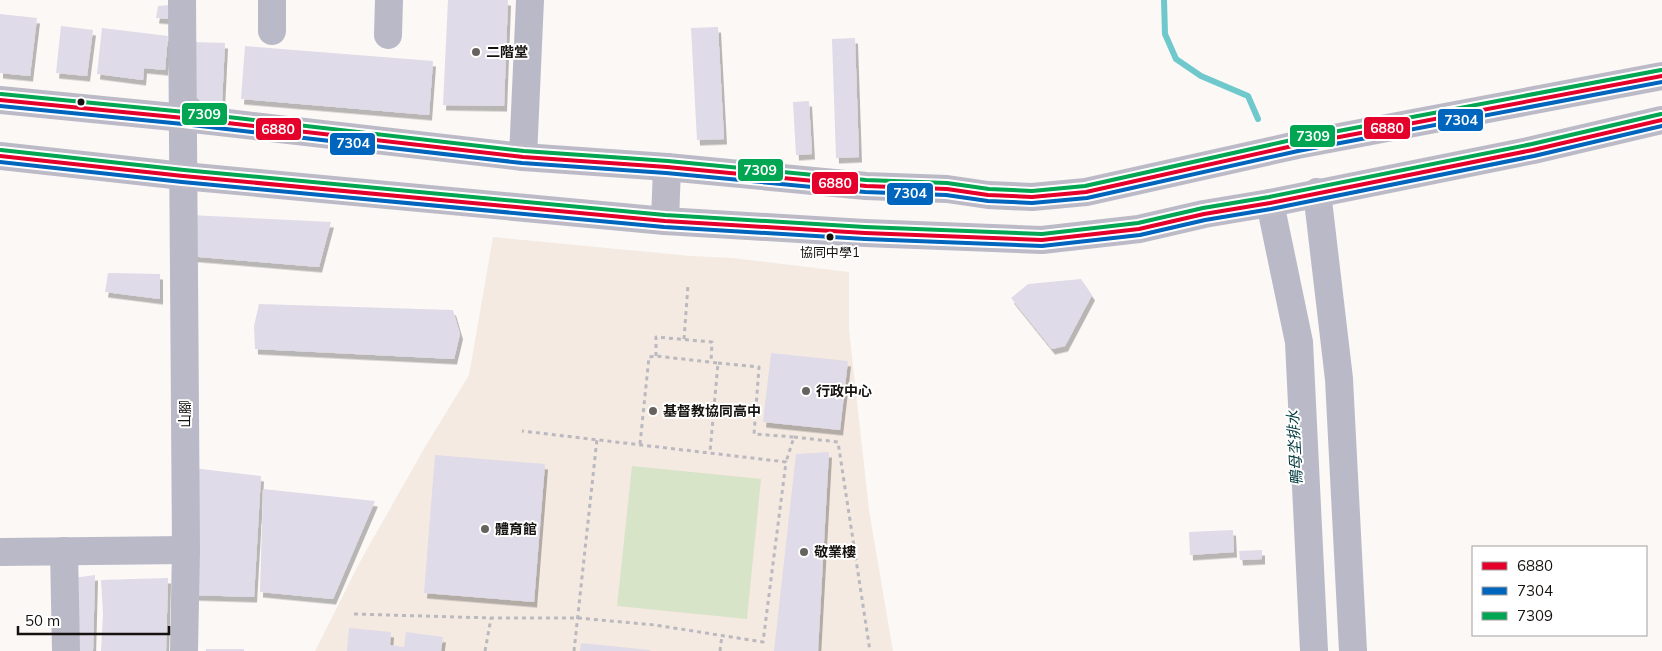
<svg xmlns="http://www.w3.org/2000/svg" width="1662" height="651" font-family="Mulish,'Noto Sans TC',sans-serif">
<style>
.built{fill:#f4eae2}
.green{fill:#d7e4c7}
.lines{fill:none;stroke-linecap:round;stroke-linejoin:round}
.stream{stroke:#6fc9cc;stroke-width:6}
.building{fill:#e0dbe8;filter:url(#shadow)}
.path{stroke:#bab9bf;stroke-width:3;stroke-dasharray:4 4;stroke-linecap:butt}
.minor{stroke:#bab9c8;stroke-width:28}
.major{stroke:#bcbac7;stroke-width:28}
.bus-1-casing{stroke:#fff;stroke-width:8}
.bus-2-casing{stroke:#fff;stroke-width:8}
.bus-3-casing{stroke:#fff;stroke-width:8}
.bus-1{stroke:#e4002b;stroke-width:4}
.bus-2{stroke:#0065bd;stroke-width:4}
.bus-3{stroke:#00a651;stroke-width:4}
.poi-dot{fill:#666260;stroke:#fff;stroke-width:2}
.bus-dot{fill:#151210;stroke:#fff;stroke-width:2}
.labels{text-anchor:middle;stroke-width:4;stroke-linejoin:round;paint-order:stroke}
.bus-label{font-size:13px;fill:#151210;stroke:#fff}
.poi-label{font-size:14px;font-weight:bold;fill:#151210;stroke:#fff;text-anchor:start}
.street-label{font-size:14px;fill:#151210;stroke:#fff}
.water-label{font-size:15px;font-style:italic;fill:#003a3d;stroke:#fff}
.line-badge{stroke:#fff;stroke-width:2}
.badge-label{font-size:14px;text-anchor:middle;font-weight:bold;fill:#fff}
</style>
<defs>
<filter id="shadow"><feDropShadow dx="3" dy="5.5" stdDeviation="0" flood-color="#0004"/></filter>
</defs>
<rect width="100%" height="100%" fill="#fbf8f5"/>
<polygon class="built" points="493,237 691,256 733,258 849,272 849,329 869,510 893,651 315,651 362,558 425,447 469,375"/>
<polygon class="green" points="632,466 761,479 747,619 617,606"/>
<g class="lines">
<polyline class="stream" points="1164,0 1165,34 1176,59 1201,76 1248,96 1258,119"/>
</g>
<g class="building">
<polygon points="448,0 508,0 504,106 443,105"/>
<polygon points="171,5 171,19 156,18 158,6"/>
<polygon points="0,14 37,18 30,76 0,73"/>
<polygon points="61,26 93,30 87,76 56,73"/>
<polygon points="718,27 724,139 697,140 691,28"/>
<polygon points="102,28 168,36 165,70 144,68 143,80 97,74"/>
<polygon points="855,38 859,157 836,158 832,39"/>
<polygon points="192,42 225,43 222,103 202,102 193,95"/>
<polygon points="245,46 433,61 429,115 241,99"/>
<polygon points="809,101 812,154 796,155 793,102"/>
<polygon points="190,215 331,222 319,267 187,256"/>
<polygon points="108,273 160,274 160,299 105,292"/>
<polygon points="1081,279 1092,295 1065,346 1052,349 1011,298 1028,284"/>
<polygon points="259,304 453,310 460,334 454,359 255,349 254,326"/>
<polygon points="771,353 848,361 840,430 763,422"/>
<polygon points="829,452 818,651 774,651 796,454"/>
<polygon points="435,455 545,464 534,602 424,593"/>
<polygon points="193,468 261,476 254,597 190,595"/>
<polygon points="263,489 375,501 333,599 260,592"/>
<polygon points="1233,530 1234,552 1190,555 1189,532"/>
<polygon points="1262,550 1262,559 1240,560 1239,551"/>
<polygon points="95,575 93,651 62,651 66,579"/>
<polygon points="168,578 166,651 101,651 103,614 101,580"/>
<polygon points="349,628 391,632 390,645 404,647 406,632 443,637 441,651 347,651"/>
<polygon points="581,643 650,650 650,651 580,651"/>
<rect x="206" y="649" width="38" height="2"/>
</g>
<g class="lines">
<g class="path">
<polyline points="684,339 688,285"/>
<polyline points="656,356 656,337 712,342 711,362"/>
<polyline points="718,363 759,367 754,434 794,437 786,462"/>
<polyline points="794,437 838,442 870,651"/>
<polyline points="640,444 649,357 656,356 718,363 710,452"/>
<polyline points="354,614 491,618 578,618 655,625 763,642 786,462 522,431"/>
<polyline points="485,651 491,618"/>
<polyline points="574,651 597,439"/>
<polyline points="720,651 722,635"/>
</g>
<g class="minor">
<polyline points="182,0 186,550 184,651"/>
<polyline points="272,31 272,0"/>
<polyline points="388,35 389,0"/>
<polyline points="523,157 530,0"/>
<polyline points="1317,192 1339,379 1353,651"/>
<polyline points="1270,203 1299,342 1314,651"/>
<polyline points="64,551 66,651"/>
<polyline points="0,552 186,550"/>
</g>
<g class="major">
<polyline points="0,100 184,118 523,157 667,167 866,186 947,189 988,195 1032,197 1086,192 1297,145 1662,76"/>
<polyline points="0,156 183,176 665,221 865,233 1042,240 1139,229 1204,214 1270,203 1533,150 1662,120"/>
<polyline points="665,221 667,167"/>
</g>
<g class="bus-1-casing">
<g id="bus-1">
<polyline points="0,100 184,118 523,157 667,167 866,186 947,189 988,195 1032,197 1086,192 1297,145 1662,76"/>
<polyline points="0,156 183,176 665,221 865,233 1042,240 1139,229 1204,214 1270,203 1533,150 1662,120"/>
</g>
</g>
<g class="bus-2-casing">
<g id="bus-2">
<polyline points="0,106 183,124 522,163 666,173 865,192 946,195 988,201 1032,203 1087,198 1298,151 1662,82"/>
<polyline points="0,162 182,182 664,227 865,239 1042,246 1140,235 1205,220 1271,209 1534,156 1662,126"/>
</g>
</g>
<g class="bus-3-casing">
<g id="bus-3">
<polyline points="1,94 185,112 524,151 668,161 866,180 947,183 989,189 1032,191 1085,186 1296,139 1661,70"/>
<polyline points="1,150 184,170 665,215 865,227 1042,234 1138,223 1203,208 1269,197 1532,144 1661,114"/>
</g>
</g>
<use href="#bus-1" class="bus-1"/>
<use href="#bus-2" class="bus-2"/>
<use href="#bus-3" class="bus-3"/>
</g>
<g class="poi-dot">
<circle cx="476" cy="52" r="5"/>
<circle cx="806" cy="391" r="5"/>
<circle cx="653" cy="411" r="5"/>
<circle cx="485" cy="529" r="5"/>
<circle cx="804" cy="552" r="5"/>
</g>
<g class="bus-dot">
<circle cx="81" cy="102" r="4.5"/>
<circle cx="830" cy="237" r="4.5"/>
</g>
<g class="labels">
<g class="bus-label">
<text x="830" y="257">協同中學1</text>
</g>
<g class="poi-label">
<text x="486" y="57">二階堂</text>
<text x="816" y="396">行政中心</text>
<text x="663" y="416">基督教協同高中</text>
<text x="495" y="534">體育館</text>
<text x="814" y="557">敬業樓</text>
</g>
<g class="street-label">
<text transform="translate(185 414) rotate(-90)" y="5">山腳</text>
</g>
<g class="water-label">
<text transform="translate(1295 448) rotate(-93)" y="5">鴨母坔排水</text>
</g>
</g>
<g class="line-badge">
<rect x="181" y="102" width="47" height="24" rx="5" fill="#00a651"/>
<rect x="1437" y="108" width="47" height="24" rx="5" fill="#0065bd"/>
<rect x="1363" y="116" width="48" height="24" rx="5" fill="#e4002b"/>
<rect x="255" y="117" width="47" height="24" rx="5" fill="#e4002b"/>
<rect x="1289" y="124" width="47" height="24" rx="5" fill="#00a651"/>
<rect x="329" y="132" width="47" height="24" rx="5" fill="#0065bd"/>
<rect x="737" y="158" width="47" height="24" rx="5" fill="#00a651"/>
<rect x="811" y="171" width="48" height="24" rx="5" fill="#e4002b"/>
<rect x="886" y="182" width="48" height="24" rx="5" fill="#0065bd"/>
</g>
<g class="badge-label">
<text x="204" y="119">7309</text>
<text x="1461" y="125">7304</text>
<text x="1387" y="133">6880</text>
<text x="278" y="134">6880</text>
<text x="1313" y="141">7309</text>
<text x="353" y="148">7304</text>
<text x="760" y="175">7309</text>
<text x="835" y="188">6880</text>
<text x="910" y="198">7304</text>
</g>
<rect x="1472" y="546" width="175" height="90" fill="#ffffff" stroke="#a1a09f"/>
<rect x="1482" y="562" width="25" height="8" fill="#e4002b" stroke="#a1a09f"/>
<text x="1517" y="571" font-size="15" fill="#151210">6880</text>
<rect x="1482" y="587" width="25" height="8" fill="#0065bd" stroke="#a1a09f"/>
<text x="1517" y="596" font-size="15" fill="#151210">7304</text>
<rect x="1482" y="612" width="25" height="8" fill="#00a651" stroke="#a1a09f"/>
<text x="1517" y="621" font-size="15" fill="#151210">7309</text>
<path d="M18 626v8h151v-8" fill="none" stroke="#151210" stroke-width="2.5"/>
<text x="25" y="626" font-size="15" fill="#151210" stroke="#ffffff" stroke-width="4" paint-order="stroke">50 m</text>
</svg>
